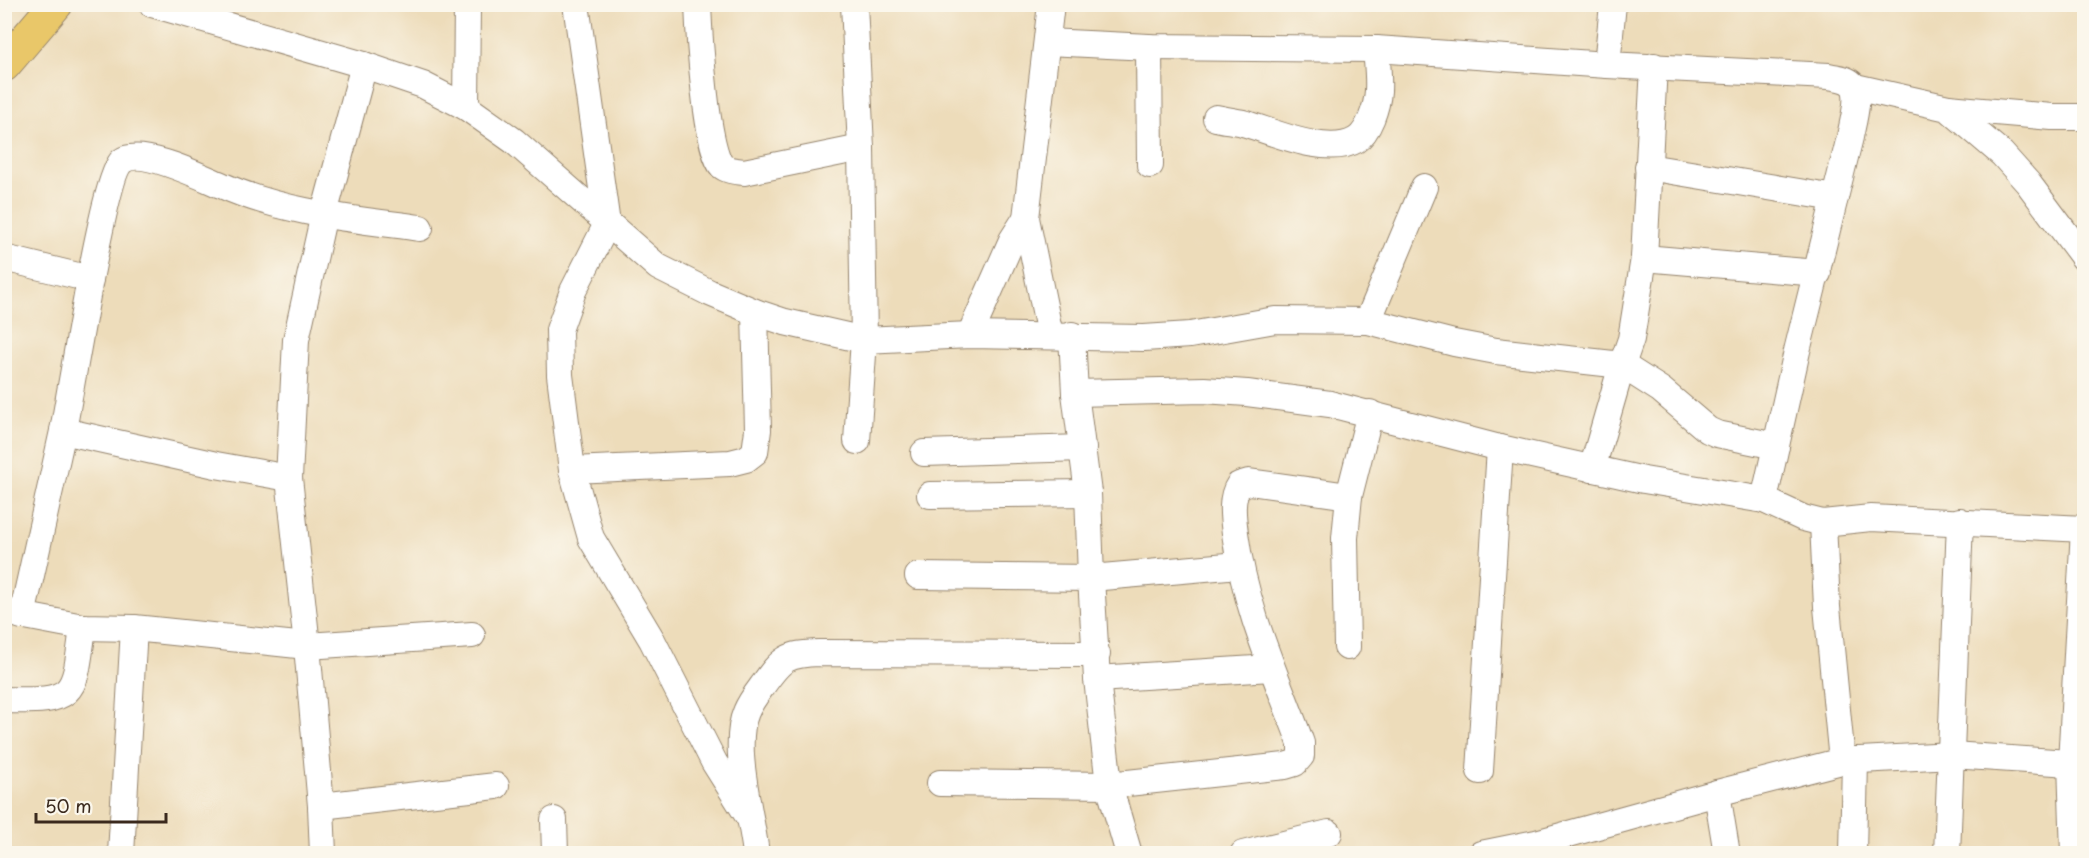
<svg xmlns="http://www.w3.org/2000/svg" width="2089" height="858" font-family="'Playpen Sans',sans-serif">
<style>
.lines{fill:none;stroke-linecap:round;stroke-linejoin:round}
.minor-casing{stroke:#94836c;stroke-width:28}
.major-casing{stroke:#94836c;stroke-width:35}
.minor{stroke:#fff;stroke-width:26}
.major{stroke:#e9c769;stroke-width:33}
</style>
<rect width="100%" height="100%" fill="#fbf7ec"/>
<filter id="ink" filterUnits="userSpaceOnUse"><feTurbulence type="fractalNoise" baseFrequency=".0167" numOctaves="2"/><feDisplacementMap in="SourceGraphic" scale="12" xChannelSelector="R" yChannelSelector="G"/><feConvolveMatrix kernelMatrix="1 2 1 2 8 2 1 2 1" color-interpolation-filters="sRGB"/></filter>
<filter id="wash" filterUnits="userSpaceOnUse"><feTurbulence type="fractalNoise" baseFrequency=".008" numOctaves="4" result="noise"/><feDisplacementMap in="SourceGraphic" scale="24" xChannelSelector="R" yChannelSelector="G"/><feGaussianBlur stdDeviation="1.35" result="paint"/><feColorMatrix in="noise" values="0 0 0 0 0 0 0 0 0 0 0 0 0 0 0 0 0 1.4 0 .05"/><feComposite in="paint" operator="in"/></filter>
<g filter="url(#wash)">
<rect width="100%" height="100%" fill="#eddcba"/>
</g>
<g filter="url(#ink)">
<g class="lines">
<g class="minor-casing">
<g id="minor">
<polyline points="152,4 364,65 423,85 466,107 514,141 658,267 710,293 755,312 785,322 864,340 970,335 1144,338 1190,335 1275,320 1368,321 1454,343 1496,351 1622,365 1631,339 1644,258 1654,66"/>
<polyline points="576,4 607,224 573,291 559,330 560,375 572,470 591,538 652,640 714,762 750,819"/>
<path d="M698,4C699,32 706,151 722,166C728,171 737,171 744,172L861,148"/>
<polyline points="854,4 861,148 864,340 857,441"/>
<path d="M1047,42L1149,47L1376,49L1607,65L1829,76C1837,78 1846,78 1852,84C1862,93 1852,125 1850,137L1797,351L1764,500L1803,518L1823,523"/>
<polyline points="1149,47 1150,165"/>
<polyline points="1607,65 1613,4"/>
<polyline points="1855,87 1948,108 2002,154 2028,183 2084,258"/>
<polyline points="466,107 467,4"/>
<polyline points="1948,108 2052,117 2084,117"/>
<path d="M1216,118C1225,120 1234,121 1243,123C1272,131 1327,157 1356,140C1369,132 1377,106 1378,91C1379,77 1377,62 1376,49"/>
<polyline points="1648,167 1835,198"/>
<path d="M4,258L90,279C94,260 110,171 122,161C140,147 202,177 221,185C283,213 354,219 420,228"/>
<polyline points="1644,258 1818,273"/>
<polyline points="1368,321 1424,187"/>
<polyline points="970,335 1012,240 1026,218"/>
<polyline points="1050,335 1026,218 1051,4"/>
<polyline points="1072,335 1075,393 1088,493 1091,578 1097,679 1109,785 1129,854"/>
<polyline points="1075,393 1204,390 1247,393 1330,404 1500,448 1644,480 1764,500"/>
<polyline points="63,431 216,465 289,478"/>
<polyline points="924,453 1083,448"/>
<polyline points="1592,469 1622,365 1661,390 1708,430 1717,434 1776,446"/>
<polyline points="572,470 730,463 746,459 755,452 758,430 755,312"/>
<polyline points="930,495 1088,493"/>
<polyline points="918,576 1091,578 1239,565"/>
<polyline points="4,612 83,627 134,628 307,646 472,635"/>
<polyline points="22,616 63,431 90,279"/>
<polyline points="1347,647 1345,538 1349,496 1370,413"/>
<polyline points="1097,679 1271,668"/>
<path d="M4,700C77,702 74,696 83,627"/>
<polyline points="1842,761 1827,607 1823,523 1871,518 2084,529"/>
<polyline points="1480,771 1500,448"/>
<path d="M940,783L1109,785L1285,766L1295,763L1301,756V743C1275,673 1245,609 1235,533C1233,518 1230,498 1239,485L1249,482L1349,496"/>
<polyline points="1717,793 1727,854"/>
<polyline points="321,806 496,786"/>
<polyline points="554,820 555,854"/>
<polyline points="121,854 134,628"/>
<polyline points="323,854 321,806 307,646 289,478 296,340 324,214 364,65"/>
<path d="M756,854C752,816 731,747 746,712C750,702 757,693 763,685C782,658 787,654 819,653L1097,654"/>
<polyline points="1243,854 1329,833"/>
<polyline points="1481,854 1536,843 1717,793 1842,761 1952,755 2084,764"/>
<polyline points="1853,854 1855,760"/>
<polyline points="1947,854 1960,521"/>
<polyline points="2074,854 2071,763 2084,529"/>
</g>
</g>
<g class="major-casing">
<polyline id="major" points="4,65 56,4"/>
</g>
<use href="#minor" class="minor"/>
<use href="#major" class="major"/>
</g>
</g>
<rect width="2089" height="858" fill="none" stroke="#fbf7ec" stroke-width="24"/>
<path d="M36 813v9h130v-9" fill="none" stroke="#3b2a1e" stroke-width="3"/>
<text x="45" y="813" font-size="18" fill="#3b2a1e" stroke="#fbf7ec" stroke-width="4.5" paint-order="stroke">50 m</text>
</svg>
